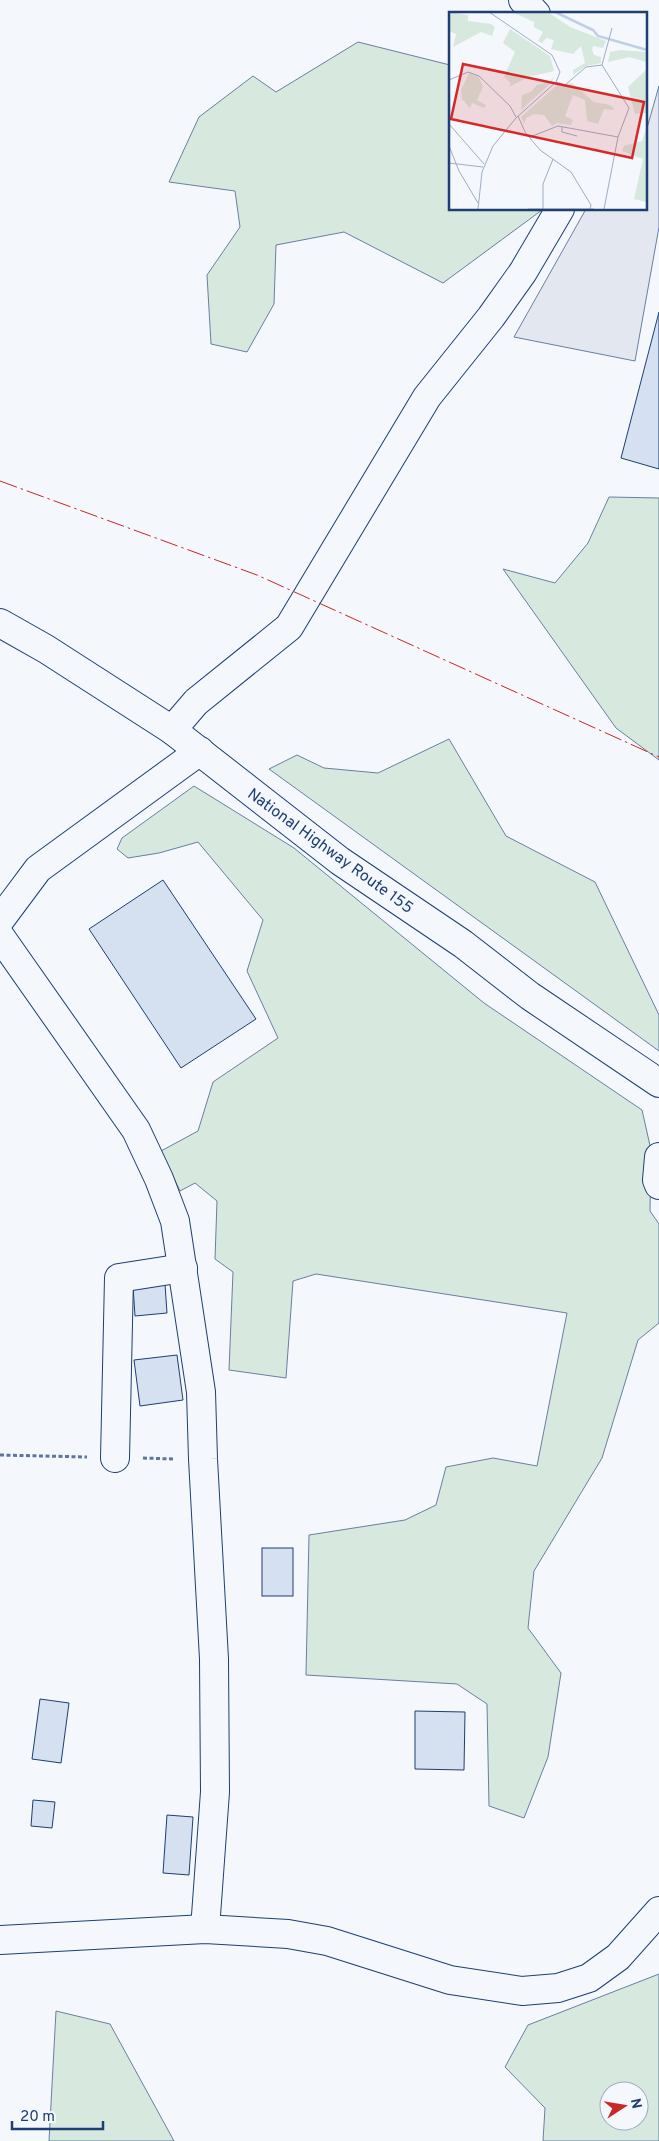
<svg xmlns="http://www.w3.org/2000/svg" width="659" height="2141" font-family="Overpass,sans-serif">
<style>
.green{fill:#d7e8df;stroke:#687fa3;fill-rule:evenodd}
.parking{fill:#e3e8f0;stroke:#687fa3}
.building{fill:#d5e0f0;stroke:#1d3f73}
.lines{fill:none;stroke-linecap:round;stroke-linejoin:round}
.minor-casing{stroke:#1d3f73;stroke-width:30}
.trunk-casing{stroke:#1d3f73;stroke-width:30}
.path{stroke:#5e769c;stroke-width:3;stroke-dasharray:4 2.5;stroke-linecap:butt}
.minor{stroke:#f4f7fb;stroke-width:28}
.trunk{stroke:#f4f7fb;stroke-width:28}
.power{stroke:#c62828;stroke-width:1;stroke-dasharray:18 4 2.5 4;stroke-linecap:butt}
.labels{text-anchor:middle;stroke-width:4;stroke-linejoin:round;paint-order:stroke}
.street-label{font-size:16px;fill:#1d3f73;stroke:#f4f7fb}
.inset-river{fill:none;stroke:#bed0e5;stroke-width:2.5}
.inset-road{fill:none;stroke:#9eadc5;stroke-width:1}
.view{fill:#d62828;fill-opacity:0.15;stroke:#d62828;stroke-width:2.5}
.inset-edge{fill:none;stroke:#1d3f73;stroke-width:2.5}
</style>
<rect width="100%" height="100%" fill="#f4f7fb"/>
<g class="green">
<polygon points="358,42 450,65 450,209 542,210 443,283 344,232 276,245 274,304 247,352 211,344 207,275 240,227 235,191 169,182 199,117 253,76 276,92"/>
<polygon points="609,497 659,498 659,760 616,728 503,569 555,583 588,543"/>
<polygon points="449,739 506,836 595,882 659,1015 659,1051 269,769 297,755 324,768 378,773"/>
<polygon points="194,786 294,848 484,1003 642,1110 651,1150 650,1211 659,1224 659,1323 638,1340 602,1458 534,1571 528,1628 561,1673 548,1757 524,1818 489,1806 487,1704 457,1684 306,1675 309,1535 405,1520 436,1505 446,1467 493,1458 537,1466 567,1313 316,1274 293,1281 286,1378 229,1370 233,1272 215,1259 217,1201 195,1183 180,1191 161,1151 198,1131 213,1082 278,1038 247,971 263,920 198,842 159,853 128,858 117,849 122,838"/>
<path d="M659,1974V2141H543L545,2108L505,2067L528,2025ZM609,2091H639V2121H609Z"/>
<polygon points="56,2011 110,2024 174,2141 49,2141"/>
</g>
<polygon class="parking" points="659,86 659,227 635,361 514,337 586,209 645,209 645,135"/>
<g class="building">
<polygon points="659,312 659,469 621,458"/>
<polygon points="163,880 256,1019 181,1068 89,929"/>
<polygon points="165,1284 167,1313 135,1316 133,1286"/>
<polygon points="177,1355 183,1400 140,1406 134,1360"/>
<rect x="262" y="1548" width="31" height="48"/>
<polygon points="40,1699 69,1703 61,1763 32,1759"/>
<polygon points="415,1711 465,1712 464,1770 415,1769"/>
<polygon points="33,1800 55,1802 52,1828 31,1826"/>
<polygon points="167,1815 193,1817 189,1875 163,1873"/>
</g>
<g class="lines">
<g class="minor-casing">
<g id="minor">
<polyline points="523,0 536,14"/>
<polyline points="172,730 196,702 289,627 427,397 491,317 523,272 560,209"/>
<polyline points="0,920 38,869 200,751"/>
<polyline points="0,936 136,1130 159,1179 175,1221 201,1392 203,1459 214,1659 215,1792 205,1929"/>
<polyline points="659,1157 657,1180 659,1185"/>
<polyline points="115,1458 119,1278 183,1268"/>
<polyline points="0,1940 205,1929 288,1934 327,1941 450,1980 522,1991 558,1988 589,1978 618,1957 659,1911"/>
</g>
</g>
<g class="trunk-casing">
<polyline id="trunk" points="0,623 46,649 172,730 340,861 463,944 530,996 659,1083"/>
</g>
<g class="path">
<polyline points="0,1455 87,1457"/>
<polyline points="143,1458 174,1459"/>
</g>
<use href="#minor" class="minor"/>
<use href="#trunk" class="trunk"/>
<polyline class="power" points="0,481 257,575 659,757"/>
</g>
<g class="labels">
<g class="street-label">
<text transform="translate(331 850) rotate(36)" y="6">National Highway Route 155</text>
</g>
</g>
<g transform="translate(449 12)">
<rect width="198" height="198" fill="#f4f7fb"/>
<path d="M0,0L19,3V9L42,12L46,15L43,24L32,20L4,35L7,22L0,19ZM63,0H99L121,15L157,29L154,36L144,34L143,38L145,43L152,45V51L137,54L124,63V58L136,51L132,34L124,42L102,37L105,28L97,26L93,31L89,29L94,20L85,15V10ZM61,17L101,44L105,59L79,65L60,75L62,71L55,65L66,40L54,31ZM171,38L197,40V50L181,45L159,50L161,40ZM197,58V101L186,102L179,75ZM20,61L30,65L34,75L28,88L37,93L35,96L23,91L21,96L13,87L12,78ZM105,64L103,70L72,98L73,83L82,80L88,73L101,70ZM123,71L145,90L161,93L165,96L164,98L155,97L149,112L138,109L136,88L124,83L116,104L124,108L122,113L108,111L103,114L95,103L85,102L77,106L75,112L72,105L108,73ZM197,117V190L185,187L194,147L173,139L175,134L193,129Z" fill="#d7e8df"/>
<path class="inset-river" d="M106,0L144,18L149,24L198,38"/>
<path class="inset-road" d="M0,68L19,60L30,64L61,94L67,105M107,70L116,73L137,55L153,53M69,104L76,120L91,138L122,160L142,193L141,197M0,112L35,152M113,115V120L128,124M81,125L109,114L169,125M0,134L10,159L29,191M0,151L34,155M29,197L33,160L44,134L67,106L107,70L111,60L103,43L40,0M79,197H145M94,197V172L104,147M155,197L169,125L180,96L153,53L163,16"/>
<path class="view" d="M14,52L195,90L183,146L2,107Z"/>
<rect width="198" height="198" class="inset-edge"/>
</g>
<g transform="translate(624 2106) rotate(78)"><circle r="24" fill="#f4f7fb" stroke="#9eadc5"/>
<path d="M0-4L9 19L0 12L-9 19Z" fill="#c62828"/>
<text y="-8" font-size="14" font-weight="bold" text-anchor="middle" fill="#1d3f73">N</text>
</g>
<path d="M12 2121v8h91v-8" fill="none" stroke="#1d3f73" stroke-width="2.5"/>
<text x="20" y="2121" font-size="15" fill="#1d3f73" stroke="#f4f7fb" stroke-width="4" paint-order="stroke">20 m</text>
</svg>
